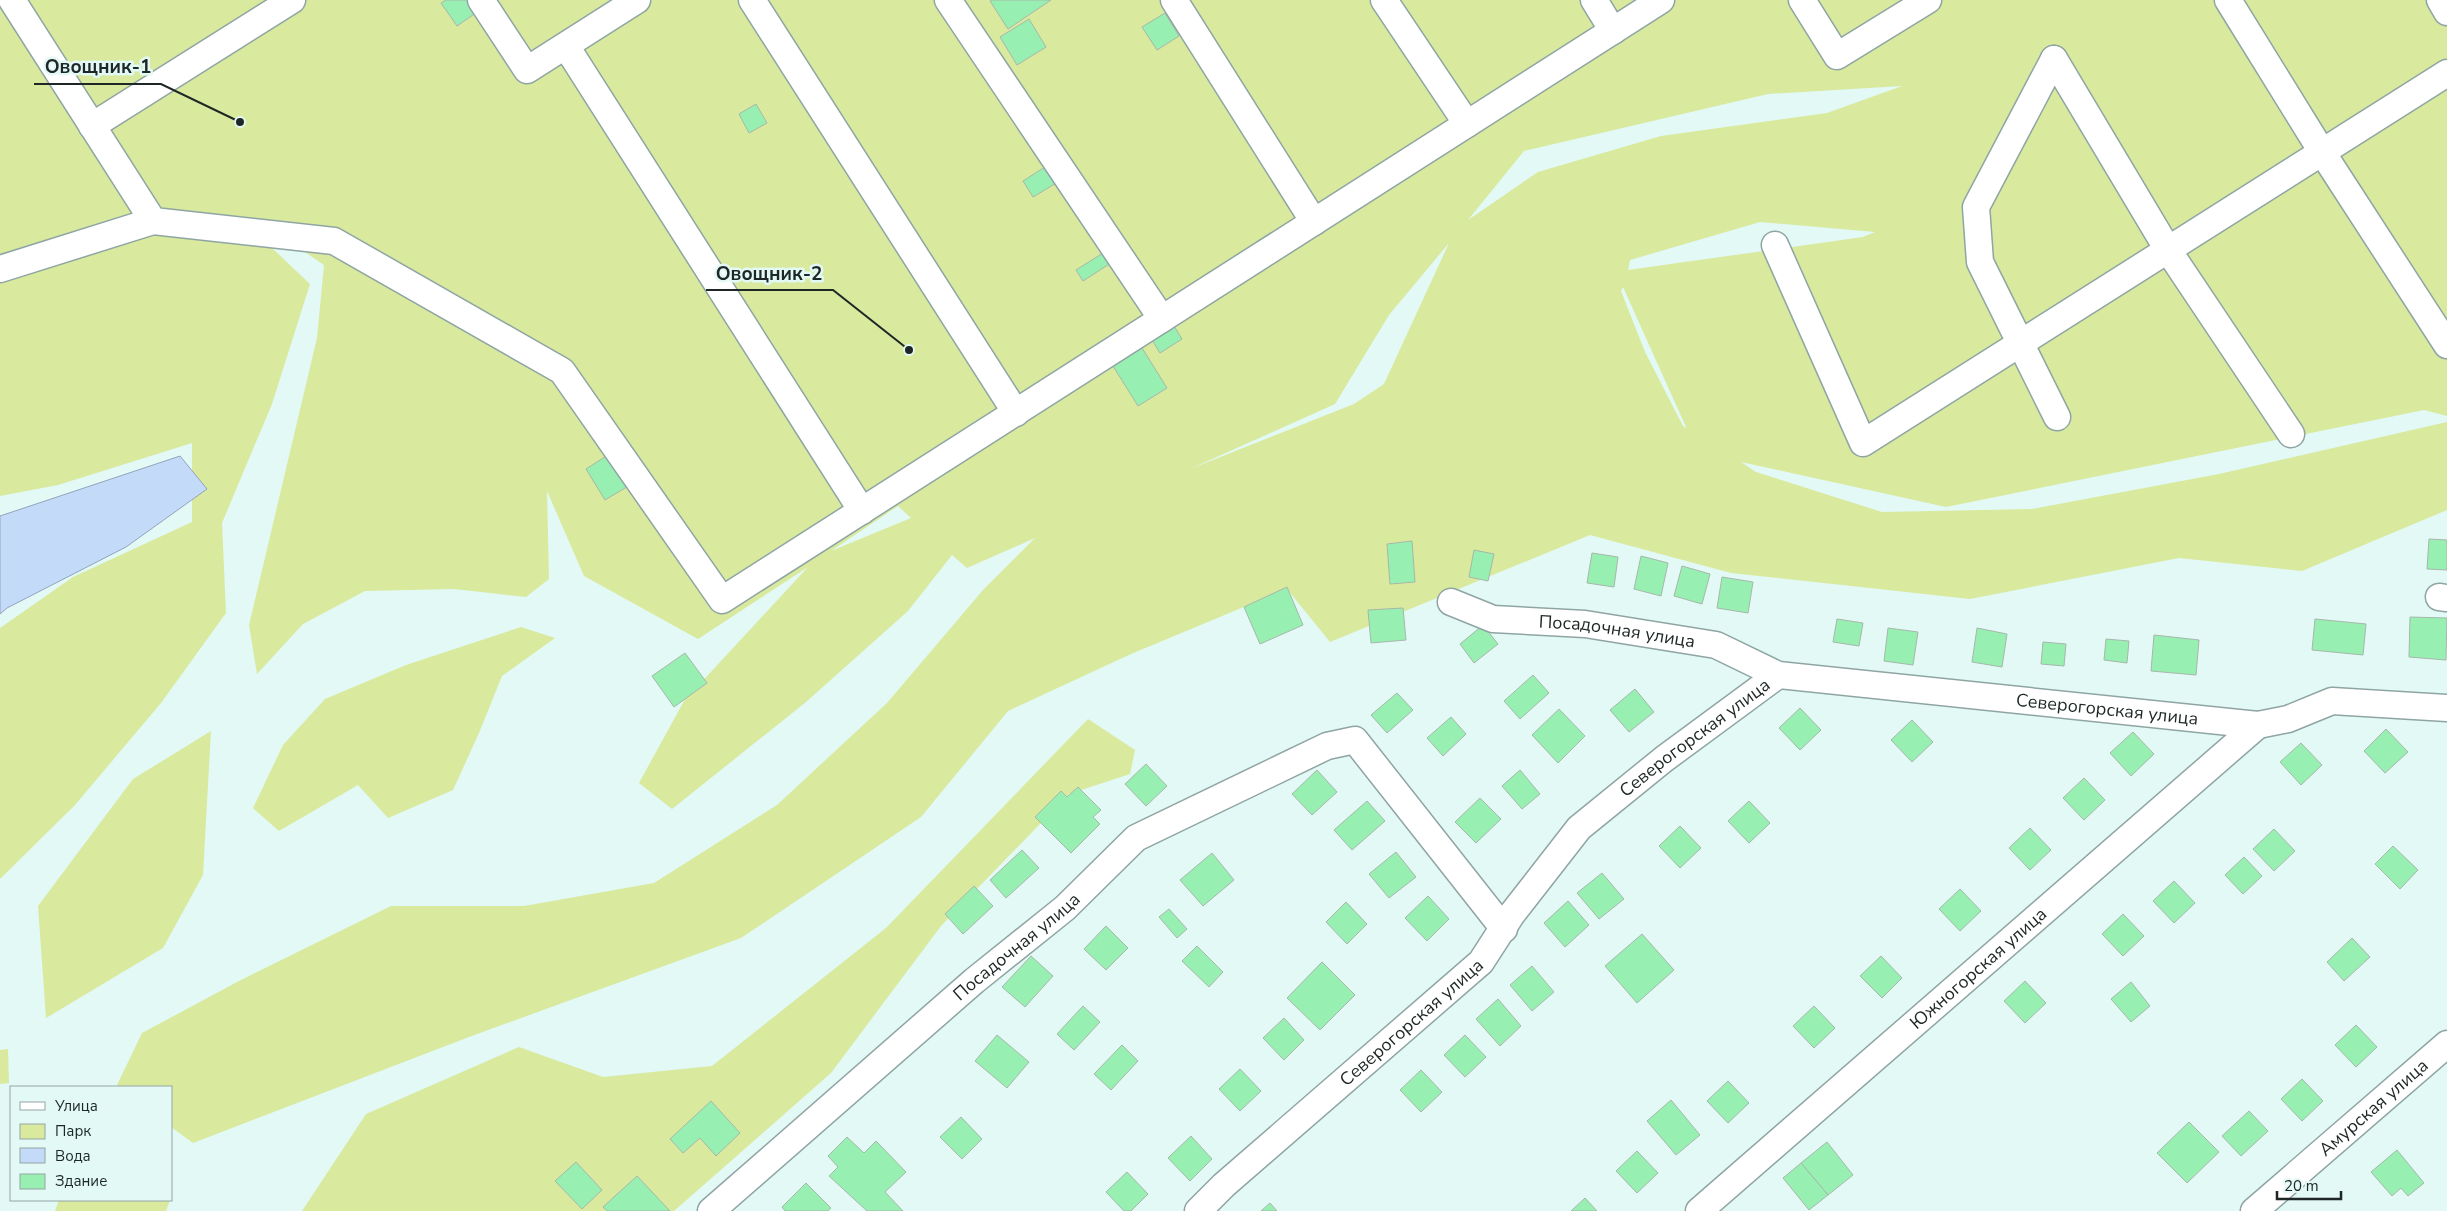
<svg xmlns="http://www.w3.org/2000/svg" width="2447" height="1211" font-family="'Nunito Sans',sans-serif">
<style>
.green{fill:#d9e99e;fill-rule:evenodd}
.water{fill:#c4daf9;stroke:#92a4ba}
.building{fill:#97f0b2;stroke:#a7b7ab}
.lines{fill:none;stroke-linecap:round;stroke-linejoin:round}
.minor-casing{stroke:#8fa5a3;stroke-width:29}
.minor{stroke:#fff;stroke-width:26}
.labels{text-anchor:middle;stroke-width:5;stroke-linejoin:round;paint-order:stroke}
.street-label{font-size:18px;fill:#1e2726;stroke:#e2f9f6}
.leader{fill:none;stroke:#1e2726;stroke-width:2}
.callout-dot{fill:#1e2726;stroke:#e2f9f6;stroke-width:2}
.callout-label{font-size:19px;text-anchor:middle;font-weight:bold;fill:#1e2726;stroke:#e2f9f6;stroke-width:5;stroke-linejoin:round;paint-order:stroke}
</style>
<rect width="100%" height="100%" fill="#e2f9f6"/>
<g class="green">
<path d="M0,0H2447V416L2424,410L1946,507L1741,462L1756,472L1882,512L2032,509L2219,474L2447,422V510L2302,571L2179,558L1970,599L1731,573L1590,535L1330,642L1287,589L1131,654L1008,711L921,817L741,938L469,1037L193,1143L171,1127V1087H120L117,1085L142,1033L239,981L391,906H524L654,883L777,805L887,703L983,590L1035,538L967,568L952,555L908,611L806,702L672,809L639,783L684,701L808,567L698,639L584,576L547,491L549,579L526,597L454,589L365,591L303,624L257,674L249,625L317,338L324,265L293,244L272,248L310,284L272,404L222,523L226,613L161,703L75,805L0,879V628L73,577L192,522V443L58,485L0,496ZM1902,86L1827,113L1661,136L1538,172L1468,220L1524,151L1768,94ZM1760,222L1875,232L1863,237L1628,270L1630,260ZM1449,243L1384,384L1354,404L1190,469L1335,404L1389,315ZM1623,287L1686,427V428L1683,426L1645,352L1621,291ZM898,506L911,518L831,551Z"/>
<polygon points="521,627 555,638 502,676 479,733 453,790 388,818 358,785 279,831 253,808 283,745 325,699 406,665"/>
<polygon points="1088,719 1135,750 1130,774 1069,794 941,926 831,1073 674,1211 302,1211 366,1114 519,1047 603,1077 712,1066 886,928"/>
<polygon points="211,731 203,875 163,948 46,1018 38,906 133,779"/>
<polygon points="8,1049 9,1083 0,1084 0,1050"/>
<polygon points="59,1200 170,1200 166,1211 55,1211"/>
</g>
<polygon class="water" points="180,456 207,489 126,547 7,608 0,614 0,516"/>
<g class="building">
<polygon points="446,0 472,0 480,10 457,26 441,3"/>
<polygon points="992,0 1051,0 1008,29 990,1"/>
<polygon points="1165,13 1179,36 1157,50 1142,27"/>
<polygon points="1029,19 1046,47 1017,65 1000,37"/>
<polygon points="756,104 767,123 749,133 739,114"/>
<polygon points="1048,165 1058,182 1033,197 1023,181"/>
<polygon points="1111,248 1117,259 1083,281 1076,270"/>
<polygon points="1171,321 1182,339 1160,353 1149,335"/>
<polygon points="1142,348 1167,388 1138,406 1113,366"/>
<polygon points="611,453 630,485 605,500 586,469"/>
<polygon points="2429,539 2447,540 2447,570 2427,569"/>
<polygon points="1412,541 1415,582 1390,584 1387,544"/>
<polygon points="1474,550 1494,554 1488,581 1469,577"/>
<polygon points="1592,553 1618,557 1614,587 1587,583"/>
<polygon points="1641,556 1668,563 1661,596 1634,589"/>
<polygon points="1682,566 1710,574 1702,604 1674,596"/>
<polygon points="1722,577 1753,582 1748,613 1717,608"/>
<polygon points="1287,587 1303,625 1260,644 1244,607"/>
<polygon points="1403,608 1406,640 1371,643 1368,610"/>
<polygon points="2410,617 2447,618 2446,660 2409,657"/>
<polygon points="1837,619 1863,623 1859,646 1833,642"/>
<polygon points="2315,619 2366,624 2363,655 2312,650"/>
<polygon points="1483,625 1498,644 1474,663 1460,644"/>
<polygon points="1888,628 1918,632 1913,665 1884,661"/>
<polygon points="1977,628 2007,634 2002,667 1972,662"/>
<polygon points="2154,635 2199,640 2196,675 2151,671"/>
<polygon points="2106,639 2129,641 2127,663 2104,660"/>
<polygon points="2043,642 2066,644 2064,666 2041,664"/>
<polygon points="685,653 707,683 674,707 652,676"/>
<polygon points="1533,675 1549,693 1520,719 1504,701"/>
<polygon points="1635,689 1654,712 1629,732 1610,710"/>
<polygon points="1397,693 1413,710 1387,733 1371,715"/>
<polygon points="1800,708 1821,730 1800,750 1779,728"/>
<polygon points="1559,709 1585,736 1558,763 1532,735"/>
<polygon points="1451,717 1466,734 1443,756 1427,738"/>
<polygon points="1912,720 1933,742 1912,762 1891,740"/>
<polygon points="2386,729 2408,752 2385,773 2364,751"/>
<polygon points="2133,732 2154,754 2131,776 2110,753"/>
<polygon points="2301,743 2322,765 2301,785 2280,762"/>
<polygon points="1146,764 1167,786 1146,806 1125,784"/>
<polygon points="1317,770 1337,792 1312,815 1292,794"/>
<polygon points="1520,770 1540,794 1522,809 1502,786"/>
<polygon points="2084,778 2105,800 2084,820 2063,798"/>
<polygon points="1078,787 1101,810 1093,817 1100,824 1071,853 1035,817 1061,791 1067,797"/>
<polygon points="1480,798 1501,819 1476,843 1455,822"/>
<polygon points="1367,801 1385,821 1352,850 1334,830"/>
<polygon points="1749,801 1770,823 1749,843 1728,821"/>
<polygon points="1680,826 1701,848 1680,868 1659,846"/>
<polygon points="2030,828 2051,850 2030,870 2009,848"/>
<polygon points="2274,829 2295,851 2274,871 2253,849"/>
<polygon points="2393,846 2418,870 2400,889 2375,864"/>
<polygon points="1022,850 1039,868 1006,898 990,880"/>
<polygon points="1396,852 1416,877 1389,898 1369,874"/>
<polygon points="1212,853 1234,880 1203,906 1180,880"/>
<polygon points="2244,857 2262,876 2243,894 2225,875"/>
<polygon points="1602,873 1624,899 1599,919 1577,893"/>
<polygon points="2174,881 2195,903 2174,923 2153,901"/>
<polygon points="974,886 993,906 963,934 945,914"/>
<polygon points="1960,889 1981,911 1960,931 1939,909"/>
<polygon points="1428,896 1449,919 1427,941 1405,918"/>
<polygon points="1568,901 1589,925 1565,947 1544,923"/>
<polygon points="1346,902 1367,924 1347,944 1326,922"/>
<polygon points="1169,909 1187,929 1177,938 1159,917"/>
<polygon points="2123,914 2144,936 2123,956 2102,934"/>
<polygon points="1106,926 1128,948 1106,970 1084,949"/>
<polygon points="1642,934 1674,970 1637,1003 1605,966"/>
<polygon points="2352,938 2370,957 2344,981 2327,962"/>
<polygon points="1197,946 1223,972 1209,987 1182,961"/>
<polygon points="1031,956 1053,976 1025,1007 1002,987"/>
<polygon points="1881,956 1902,978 1882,998 1860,976"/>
<polygon points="1322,962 1355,995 1320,1030 1287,998"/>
<polygon points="1532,966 1554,992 1532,1011 1510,985"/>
<polygon points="2025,981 2046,1003 2025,1023 2004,1001"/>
<polygon points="2131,982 2150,1006 2131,1022 2111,999"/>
<polygon points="1498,999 1521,1026 1500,1046 1476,1019"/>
<polygon points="1083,1006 1100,1022 1074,1050 1057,1034"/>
<polygon points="1814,1006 1835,1028 1814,1048 1793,1026"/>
<polygon points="1284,1018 1304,1040 1284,1060 1263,1038"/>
<polygon points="2356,1025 2377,1047 2356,1067 2335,1045"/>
<polygon points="997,1035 1029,1062 1007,1088 975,1061"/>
<polygon points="1465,1035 1486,1057 1465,1077 1444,1055"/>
<polygon points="1122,1045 1138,1061 1111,1090 1094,1074"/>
<polygon points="1240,1069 1261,1091 1240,1111 1219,1089"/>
<polygon points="1421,1070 1442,1092 1421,1112 1400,1090"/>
<polygon points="2302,1079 2323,1101 2302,1121 2281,1099"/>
<polygon points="1728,1081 1749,1103 1728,1123 1707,1101"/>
<polygon points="1671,1100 1700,1135 1676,1155 1647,1121"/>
<polygon points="711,1101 740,1133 716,1156 700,1138 683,1153 670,1139"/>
<polygon points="2249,1111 2268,1131 2241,1156 2222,1136"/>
<polygon points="961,1117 982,1139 962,1159 940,1137"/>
<polygon points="2189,1122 2219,1152 2187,1183 2157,1153"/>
<polygon points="1191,1136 1212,1159 1190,1181 1168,1158"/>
<polygon points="847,1137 864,1153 876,1141 906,1172 885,1192 903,1211 867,1211 829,1176 838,1167 828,1156"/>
<polygon points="1827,1142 1853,1175 1828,1195 1801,1163"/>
<polygon points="2397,1150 2424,1183 2408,1196 2401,1188 2392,1196 2371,1172"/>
<polygon points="1637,1151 1658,1173 1637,1193 1616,1171"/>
<polygon points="576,1162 602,1190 582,1209 555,1181"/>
<polygon points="1801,1163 1828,1195 1809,1210 1783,1178"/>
<polygon points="1127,1172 1148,1194 1131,1211 1124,1211 1106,1192"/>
<polygon points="637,1176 670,1211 607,1211 603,1207"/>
<polygon points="806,1183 831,1208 828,1211 785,1211 782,1207"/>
<polygon points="1585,1198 1597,1211 1571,1211"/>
<polygon points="1270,1203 1277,1211 1261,1211"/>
</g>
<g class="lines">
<g class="minor-casing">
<g id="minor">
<polyline points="12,0 153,221 334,241 562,371 722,600 1661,0"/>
<polyline points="481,0 527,70 637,0"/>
<polyline points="752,0 1016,413"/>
<polyline points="948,0 1162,319"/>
<polyline points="1174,0 1314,222"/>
<polyline points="1384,0 1467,124"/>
<polyline points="1594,0 1613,31"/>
<polyline points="1802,0 1837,56 1928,0"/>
<polyline points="2228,0 2322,152 2447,345"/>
<polyline points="2440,0 2447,12"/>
<polyline points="566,46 862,511"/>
<polyline points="2054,59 2168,250 2291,434"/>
<polyline points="2054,59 1976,207 1980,262 2057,417"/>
<polyline points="92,126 292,0"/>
<polyline points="1775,245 1863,443 2447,73"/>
<polyline points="0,269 153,221"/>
<polyline points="2439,597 2447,598"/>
<path id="s1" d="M1451,602L1493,619L1585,624L1716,645L1778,675L2258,725L2288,719L2332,701L2447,708"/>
<path id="s2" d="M711,1211L974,981L1065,908L1136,838L1327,746L1355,740L1504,929"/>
<path id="s3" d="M1198,1211L1224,1185L1481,962L1512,914L1579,828L1664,759L1778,675"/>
<path id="s4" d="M1699,1211L2258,725"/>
<path id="s5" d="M2254,1211L2447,1044"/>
</g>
</g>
<use href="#minor" class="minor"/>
</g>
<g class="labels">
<g class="street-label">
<text dy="6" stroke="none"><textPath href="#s1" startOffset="170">Посадочная улица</textPath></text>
<text dy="6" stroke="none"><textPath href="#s1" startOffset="670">Северогорская улица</textPath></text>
<text dy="6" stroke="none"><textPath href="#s3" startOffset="690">Северогорская улица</textPath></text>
<text dy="6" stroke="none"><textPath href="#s2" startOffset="404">Посадочная улица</textPath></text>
<text dy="6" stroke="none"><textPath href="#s4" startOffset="370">Южногорская улица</textPath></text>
<text dy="6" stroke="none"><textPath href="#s3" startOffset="285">Северогорская улица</textPath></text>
<text dy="6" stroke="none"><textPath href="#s5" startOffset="158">Амурская улица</textPath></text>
</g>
</g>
<path class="leader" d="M240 122L161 84H34M909 350L833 290H706"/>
<g class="callout-dot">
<circle cx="240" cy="122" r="5"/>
<circle cx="909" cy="350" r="5"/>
</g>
<g class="callout-label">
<text x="98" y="73">Овощник-1</text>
<text x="769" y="280">Овощник-2</text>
</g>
<rect x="10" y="1086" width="162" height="115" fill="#e2f9f6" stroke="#94a5a3"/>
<rect x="20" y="1102" width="25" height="8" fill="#ffffff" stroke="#94a5a3"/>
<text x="55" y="1111" font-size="15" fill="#1e2726">Улица</text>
<rect x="20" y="1124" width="25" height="15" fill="#d9e99e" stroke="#94a5a3"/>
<text x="55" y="1136" font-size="15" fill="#1e2726">Парк</text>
<rect x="20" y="1148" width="25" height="15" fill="#c4daf9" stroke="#94a5a3"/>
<text x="55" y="1161" font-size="15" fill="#1e2726">Вода</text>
<rect x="20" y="1174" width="25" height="15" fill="#97f0b2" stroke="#94a5a3"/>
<text x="55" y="1186" font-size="15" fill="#1e2726">Здание</text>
<path d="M2277 1191v8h64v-8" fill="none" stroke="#1e2726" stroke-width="2.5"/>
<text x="2284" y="1191" font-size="15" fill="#1e2726" stroke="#e2f9f6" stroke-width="4" paint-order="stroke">20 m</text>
</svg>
